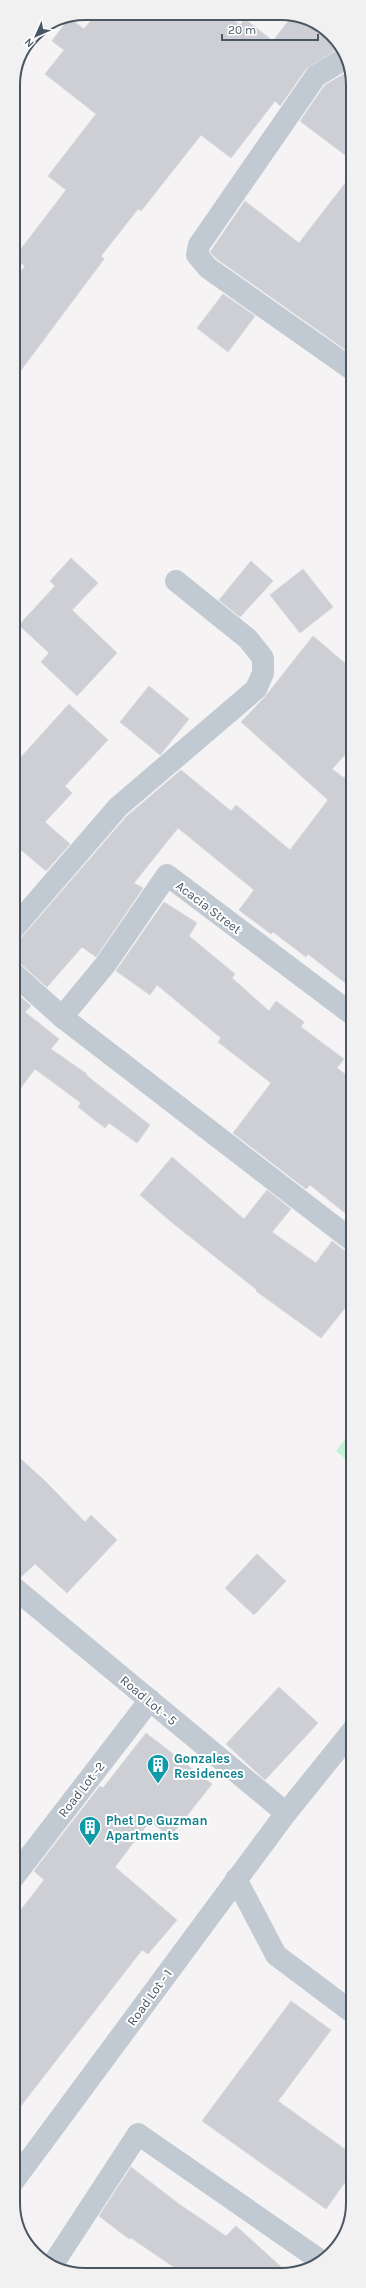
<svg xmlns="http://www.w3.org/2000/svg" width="366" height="2288" font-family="Karla,sans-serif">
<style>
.green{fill:#c3f1d5}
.building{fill:#cdcfd5;stroke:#d7d9de}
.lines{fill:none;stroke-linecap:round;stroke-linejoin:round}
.minor{stroke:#c1cad2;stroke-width:22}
.labels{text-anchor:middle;stroke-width:4;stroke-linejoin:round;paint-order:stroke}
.street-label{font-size:13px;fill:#4a5661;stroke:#fff}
.culture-label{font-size:13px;font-weight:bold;fill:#0d838f;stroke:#fff;text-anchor:start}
.rim{fill:none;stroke:#4a5661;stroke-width:2}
</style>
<rect width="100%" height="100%" fill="#f5f3f3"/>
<polygon class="green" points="353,1429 353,1465 336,1451"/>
<g class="building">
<polygon points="97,13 227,15 240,25 245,19 273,41 293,15 299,15 335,38 339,48 306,69 280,106 275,101 231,158 201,135 141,211 138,209 101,256 104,259 13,381 13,282 25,266 14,258 66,190 48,176 96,114 45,74 64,50 52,41 69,18 84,29"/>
<polygon points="349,71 353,80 353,161 300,121 325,85"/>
<polygon points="353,173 353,355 217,259 210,252 245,201 299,243"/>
<polygon points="223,294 255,316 228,352 197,328"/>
<polygon points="71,558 98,583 72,610 117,653 77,696 41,662 49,653 19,625 55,586 50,581"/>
<polygon points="251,561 273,581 240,617 219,600"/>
<polygon points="303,569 333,607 300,633 270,595"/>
<polygon points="313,636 353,670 353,746 332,769 344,778 353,766 353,989 308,954 306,957 273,932 271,934 239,910 254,890 178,828 134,883 143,888 96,957 82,947 47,987 21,964 13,961 13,944 16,941 22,937 127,816 181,770 231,811 236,805 290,850 328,800 241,722 264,698"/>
<polygon points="149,686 189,719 160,755 120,722"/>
<polygon points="69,704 108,740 65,786 72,793 45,822 70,844 46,871 13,843 13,766"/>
<polygon points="164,902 197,923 189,936 235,974 232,978 269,1011 276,1001 304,1022 301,1027 344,1059 337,1068 353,1080 353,1225 347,1221 350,1217 310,1185 306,1189 233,1133 271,1083 218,1042 221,1038 157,985 150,995 116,971"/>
<polygon points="13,990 31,1006 25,1012 59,1039 51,1049 87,1074 86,1075 150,1125 137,1143 109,1123 105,1128 78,1107 81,1103 35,1069 13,1098"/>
<polygon points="172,1157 244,1219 267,1190 291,1209 272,1232 316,1263 332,1241 345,1251 353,1253 353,1298 321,1338 256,1291 257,1290 175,1225 140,1195"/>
<polygon points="13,1452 44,1480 85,1522 91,1515 117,1540 67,1593 35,1564 21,1577 13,1575"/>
<polygon points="257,1554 286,1581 254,1615 225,1588"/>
<polygon points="279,1687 318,1723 265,1780 226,1744"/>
<polygon points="146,1733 212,1784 170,1837 150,1821 115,1867 177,1920 148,1954 142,1950 13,2116 13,1920 44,1880 34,1871 100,1786 103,1788"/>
<polygon points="291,2001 331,2030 278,2101 353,2155 353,2171 326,2209 202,2121"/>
<polygon points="131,2167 179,2204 226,2236 236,2226 289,2274 184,2274 131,2238 129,2239 99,2216"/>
</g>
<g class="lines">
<g class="minor">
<polyline points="344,59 316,76 199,245 197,255 208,268 353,370"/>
<polyline points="13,929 118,807 256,689 263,673 263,658 248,639 176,581"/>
<polyline points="13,973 62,1017 353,1241"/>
<polyline points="62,1017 105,965 167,875 353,1015"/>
<polyline points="13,1587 286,1813"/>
<polyline points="13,1878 150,1700"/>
<polyline points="236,1879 276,1955 353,2013"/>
<polyline points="13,2182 286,1813 353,1730"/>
<polyline points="53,2264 138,2134 317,2258"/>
</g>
</g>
<defs>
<g id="building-pin" transform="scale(1.15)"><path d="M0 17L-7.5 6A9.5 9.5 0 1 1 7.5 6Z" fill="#0f9aa8" stroke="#fff"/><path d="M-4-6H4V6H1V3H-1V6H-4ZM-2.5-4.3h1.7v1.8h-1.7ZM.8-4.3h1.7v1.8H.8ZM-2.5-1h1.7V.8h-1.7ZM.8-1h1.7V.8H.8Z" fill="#fff"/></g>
</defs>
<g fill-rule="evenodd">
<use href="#building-pin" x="158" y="1765"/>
<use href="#building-pin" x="90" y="1827"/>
</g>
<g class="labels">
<g class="street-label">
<text transform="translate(209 907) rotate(37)" y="5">Acacia Street</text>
<text transform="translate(149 1700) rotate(40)" y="5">Road Lot - 5</text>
<text transform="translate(81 1789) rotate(-52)" y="5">Road Lot -2</text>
<text transform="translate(149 1997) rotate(-54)" y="5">Road Lot - 1</text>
</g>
<g class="culture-label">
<text x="174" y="1763">Gonzales<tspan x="174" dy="15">Residences</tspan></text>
<text x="106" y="1825">Phet De Guzman<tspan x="106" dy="15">Apartments</tspan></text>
</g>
</g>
<path d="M0 0H366V2288H0ZM85 20H281A65 65 0 0 1 346 85V2203A65 65 0 0 1 281 2268H85A65 65 0 0 1 20 2203V85A65 65 0 0 1 85 20Z" fill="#f1f1f2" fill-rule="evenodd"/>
<path class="rim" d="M85 20H281A65 65 0 0 1 346 85V2203A65 65 0 0 1 281 2268H85A65 65 0 0 1 20 2203V85A65 65 0 0 1 85 20Z"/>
<g transform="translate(36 36) rotate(225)" stroke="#ffffff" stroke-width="3" paint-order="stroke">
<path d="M0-3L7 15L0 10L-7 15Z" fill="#4a5661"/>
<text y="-6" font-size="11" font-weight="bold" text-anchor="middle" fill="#4a5661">N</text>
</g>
<path d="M222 34v6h96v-6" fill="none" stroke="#4a5661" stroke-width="2"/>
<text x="228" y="34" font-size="12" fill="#4a5661" stroke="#ffffff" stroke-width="3" paint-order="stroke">20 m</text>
</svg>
